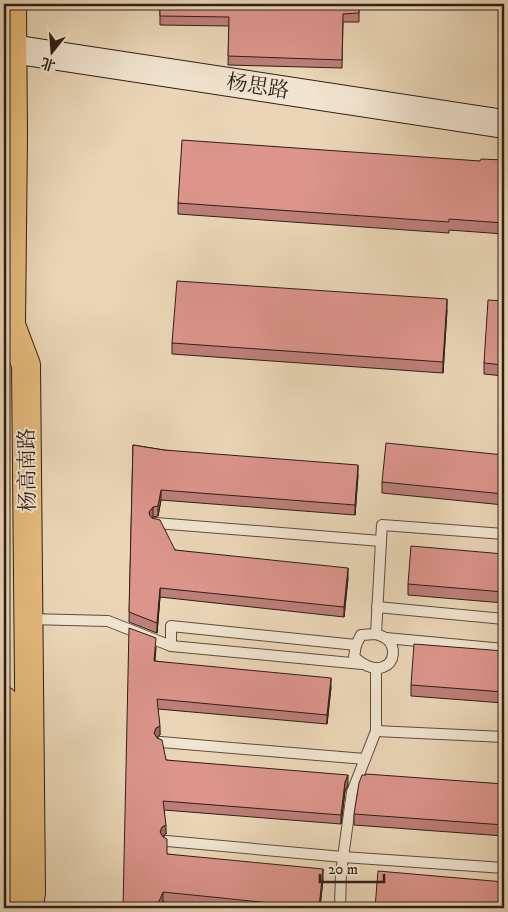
<svg xmlns="http://www.w3.org/2000/svg" width="508" height="912" font-family="'IM FELL DW Pica','Noto Serif SC',serif">
<style>
.lines{fill:none;stroke-linecap:round;stroke-linejoin:round}
.lane-casing{stroke:#5d4c3e;stroke-width:12}
.secondary-casing{stroke:#2e1e16;stroke-width:30}
.primary-casing{stroke:#2e1e16;stroke-width:30}
.highway-casing{stroke:#2e1e16;stroke-width:30}
.lane{stroke:#f1e4d0;stroke-width:10}
.secondary{stroke:#f1e4d0;stroke-width:28}
.primary{stroke:#e5bb7c;stroke-width:28}
.highway{stroke:#e5bb7c;stroke-width:28}
.wall{fill:#bd7f78;stroke:#2e1e16}
.shaded-wall{fill:#9a6861;stroke:#2e1e16}
.building{fill:#dc948b;stroke:#2e1e16}
.labels{text-anchor:middle;stroke-width:4;stroke-linejoin:round;paint-order:stroke}
.street-label{font-size:21px;fill:#2e1e16;stroke:#f1e4d0}
</style>
<rect width="100%" height="100%" fill="#ead6b7"/>
<filter id="stains"><feTurbulence type="fractalNoise" baseFrequency=".004" numOctaves="4"/><feColorMatrix values="0 0 0 0 .2 0 0 0 0 .09 0 0 0 0 .02 0 0 0 .5 -.17"/></filter>
<radialGradient id="worn" r=".72"><stop offset=".6" stop-color="#630" stop-opacity="0"/><stop offset="1" stop-color="#630" stop-opacity=".3"/></radialGradient>
<g class="lines">
<g class="lane-casing">
<g id="lane">
<polyline points="156,523 381,541 376,634"/>
<polyline points="381,541 382,525 504,534"/>
<polyline points="377,607 504,619"/>
<polyline points="29,619 108,621 171,646 362,664"/>
<path d="M376,634C379,635 384,637 387,639C396,647 395,663 383,667C373,671 361,663 354,657L356,645L361,635Z"/>
<polyline points="386,638 504,649"/>
<polyline points="171,646 171,626 356,645"/>
<polyline points="376,731 504,737"/>
<polyline points="161,742 365,759"/>
<polyline points="167,841 343,857 504,868"/>
<polyline points="340,908 341,872 352,792 376,731 376,668"/>
</g>
</g>
<g class="secondary-casing">
<polyline id="secondary" points="12,49 504,124"/>
</g>
<g class="primary-casing">
<polyline id="primary" points="12,4 13,135 11,325 26,365 31,892 29,908"/>
</g>
<g class="highway-casing">
<polyline id="highway" points="4,701 4,908"/>
</g>
<use href="#lane" class="lane"/>
<use href="#secondary" class="secondary"/>
<use href="#primary" class="primary"/>
<use href="#highway" class="highway"/>
</g>
<g class="wall">
<polygon points="160,4 359,4 359,22 343,22 342,68 228,65 229,26 160,25"/>
<polygon points="504,160 504,234 449,230 449,233 178,214 178,203 480,161"/>
<polygon points="504,301 504,376 484,374 484,363"/>
<polygon points="447,310 443,373 172,354 172,343"/>
<polygon points="133,445 164,450 358,475 355,515 161,500 158,516 153,517 152,518 175,550 348,578 344,617 160,597 157,633 129,622"/>
<polygon points="504,455 504,505 382,493 382,482"/>
<polygon points="504,554 504,603 408,595 408,584"/>
<polygon points="156,647 155,661 331,687 327,724 158,709 160,735 156,737 166,760 348,785 345,791 341,824 164,810 166,834 162,836 167,854 323,879 320,908 231,908 163,902 123,908"/>
<polygon points="504,651 504,703 411,696 411,685"/>
<polygon points="504,784 504,836 354,825 354,814"/>
</g>
<g class="shaded-wall">
<polygon points="447,299 447,310 443,373 443,362"/>
<polygon points="358,465 358,475 355,515 355,505"/>
<polygon points="161,490 161,500 158,516 158,506"/>
<polygon points="153,507 153,517 149,522 149,512"/>
<polygon points="348,568 348,578 344,617 344,607"/>
<polygon points="160,588 160,597 157,633 157,623"/>
<polygon points="331,678 331,687 327,724 327,715"/>
<polygon points="160,726 160,735 156,738 154,733 156,728"/>
<polygon points="348,775 348,785 345,791 341,824 341,815 345,782"/>
<polygon points="166,825 166,834 162,837 160,832 162,827"/>
<polygon points="323,869 323,879 320,908 319,908"/>
<polygon points="163,892 163,902 160,908 156,908"/>
</g>
<g class="building">
<polygon points="160,4 359,4 359,13 343,14 342,60 228,56 229,17 160,16"/>
<polygon points="182,140 480,161 481,159 504,160 504,223 449,219 449,222 178,203"/>
<polygon points="177,281 447,299 443,362 172,343"/>
<polygon points="488,300 504,301 504,365 484,363"/>
<polygon points="386,443 504,455 504,494 382,482"/>
<polygon points="133,445 164,450 358,465 355,505 161,490 158,506 153,507 149,512 150,516 152,518 160,520 175,550 348,568 344,607 160,588 157,623 129,612"/>
<polygon points="411,546 504,554 504,592 408,584"/>
<polygon points="129,628 156,638 154,661 331,678 327,715 157,699 160,726 156,728 154,733 157,738 162,740 166,760 348,775 345,782 341,815 163,801 166,825 162,827 160,832 163,837 167,839 167,854 323,869 319,908 163,892 156,908 123,908"/>
<polygon points="414,644 504,651 504,692 411,685"/>
<polygon points="366,774 504,784 504,825 354,814 359,783 362,775 366,775"/>
<polygon points="378,871 504,882 504,908 375,908"/>
</g>
<g class="labels">
<g class="street-label">
<text transform="translate(258 86) rotate(9)" y="7">杨思路</text>
<text transform="translate(27 470) rotate(-91)" y="7">杨高南路</text>
</g>
</g>
<rect width="508" height="912" fill="none" stroke="#ead6b7" stroke-width="20"/>
<rect x="5" y="5" width="498" height="902" fill="none" stroke="#2e1e16" stroke-width="2.5"/>
<rect x="10" y="10" width="488" height="892" fill="none" stroke="#2e1e16"/>
<g transform="translate(52 52) rotate(197)" stroke="#f1e4d0" stroke-width="4" paint-order="stroke">
<path d="M0-4L9 19L0 12L-9 19Z" fill="#2e1e16"/>
<text y="-8" font-size="14" font-weight="bold" text-anchor="middle" fill="#2e1e16">北</text>
</g>
<path d="M320 874v8h64v-8" fill="none" stroke="#2e1e16" stroke-width="2.5"/>
<text x="328" y="874" font-size="15" fill="#2e1e16" stroke="#f1e4d0" stroke-width="4" paint-order="stroke">20 m</text>
<rect width="100%" height="100%" filter="url(#stains)"/>
<rect width="100%" height="100%" fill="url(#worn)"/>
</svg>
